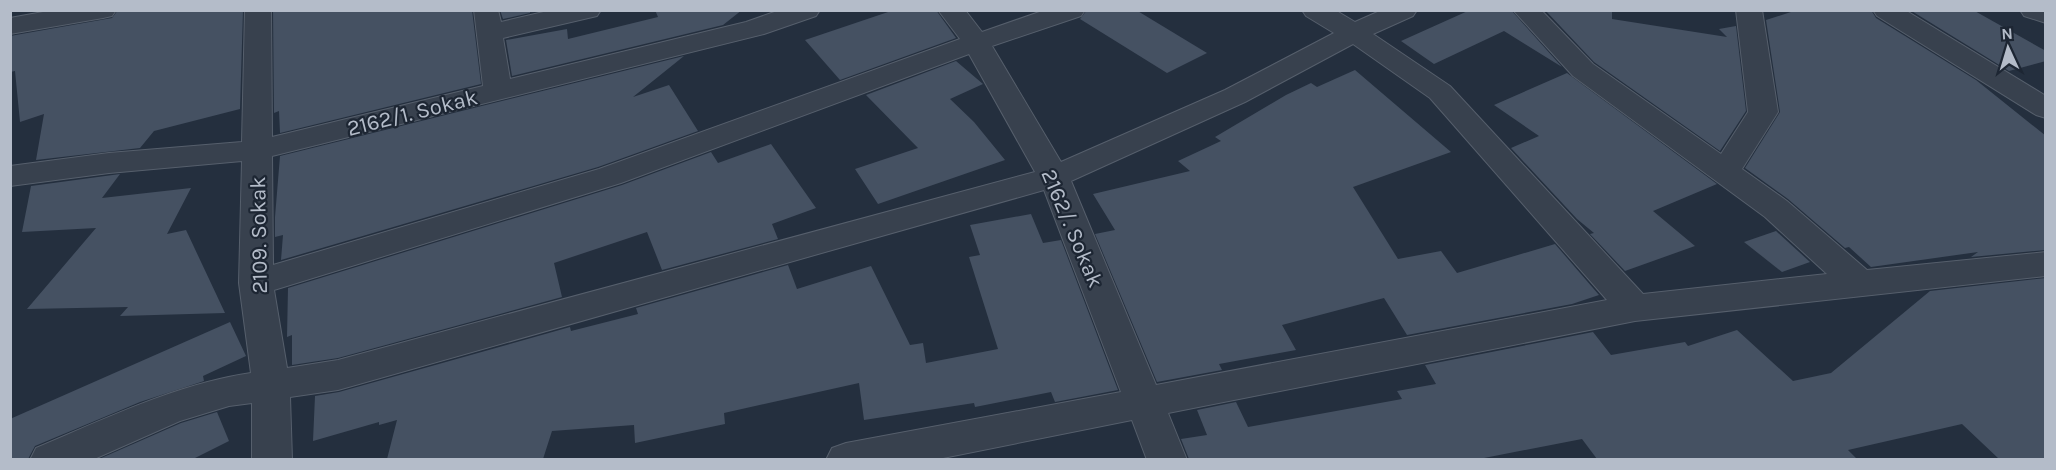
<svg xmlns="http://www.w3.org/2000/svg" width="2056" height="470" font-family="Karla,sans-serif">
<style>
.building{fill:#455162}
.lines{fill:none;stroke-linecap:round;stroke-linejoin:round}
.minor-casing{stroke:#565f6c;stroke-width:2}
.tertiary-casing{stroke:#565f6c;stroke-width:2}
.minor{fill:#38414e;fill-rule:evenodd}
.tertiary{fill:#38414e;fill-rule:evenodd}
.labels{text-anchor:middle;stroke-width:4.5;stroke-linejoin:round;paint-order:stroke}
.street-label{font-size:22px;fill:#b4bcc9;stroke:#1d2633}
</style>
<rect width="100%" height="100%" fill="#242f3e"/>
<g class="building">
<polygon points="118,10 243,10 240,109 154,131 140,148 36,160 44,114 20,122 15,71 10,72 10,36 112,18"/>
<polygon points="273,10 472,10 481,84 280,133 279,111 274,113"/>
<polygon points="500,10 530,10 530,13 503,19"/>
<polygon points="655,10 742,10 723,25 512,76 506,40 567,29 568,39 658,17"/>
<polygon points="894,10 936,10 956,38 840,80 805,40"/>
<polygon points="1087,10 1136,10 1207,53 1167,73 1080,19"/>
<polygon points="1470,10 1511,10 1562,67 1504,31 1434,64 1401,41"/>
<polygon points="1545,10 1612,10 1612,19 1727,37 1719,29 1736,26 1746,111 1720,151 1594,62"/>
<polygon points="1797,10 1871,10 1876,18 1976,80 2046,136 2046,250 1971,257 1978,252 1871,267 1849,247 1845,248 1788,199 1745,168 1780,112 1766,20"/>
<polygon points="1910,10 1973,10 2046,51 2046,61 2009,71"/>
<polygon points="684,56 633,97 669,85 698,131 598,167 281,260 283,235 275,237 275,217 280,156"/>
<polygon points="956,61 983,84 950,99 974,122 1005,160 878,204 855,169 918,148 866,95"/>
<polygon points="1355,70 1451,152 1353,187 1398,259 1441,251 1457,273 1555,244 1599,295 1572,304 1407,335 1384,298 1282,325 1296,350 1219,364 1222,370 1157,382 1095,234 1115,230 1093,194 1190,171 1178,161 1221,141 1215,137 1286,95 1311,83 1317,87"/>
<polygon points="1567,73 1717,184 1653,211 1695,246 1625,271 1590,234 1594,233 1577,219 1511,148 1539,136 1494,105"/>
<polygon points="771,144 816,208 772,224 778,239 662,270 647,232 554,263 562,297 338,358 292,365 292,335 287,337 288,288 622,185 711,152 718,163"/>
<polygon points="120,174 102,198 191,188 167,234 186,230 225,313 120,316 128,307 27,309 96,228 22,232 31,186"/>
<polygon points="1031,214 1043,243 1061,240 1118,390 1055,402 1051,392 975,407 974,403 864,420 859,383 724,413 725,424 635,443 634,425 552,431 543,459 387,459 397,420 379,425 379,422 313,441 315,396 339,392 570,327 571,331 638,314 636,308 788,265 797,289 871,266 910,345 923,343 926,363 998,349 969,257 980,255 970,225"/>
<polygon points="1776,231 1810,262 1782,272 1744,242"/>
<polygon points="2046,278 2046,459 1999,459 1962,424 1848,450 1857,459 1597,459 1582,439 1479,459 1189,459 1181,439 1207,435 1197,410 1236,402 1248,427 1402,399 1397,391 1436,384 1425,365 1593,332 1611,355 1685,342 1688,346 1737,330 1793,381 1831,373 1930,291"/>
<polygon points="230,322 246,356 203,376 204,381 140,402 35,446 28,459 10,459 10,419"/>
<polygon points="217,412 229,441 193,459 99,459 181,423"/>
</g>
<g class="lines">
<g class="minor-casing">
<g id="minor">
<polygon points="54,10 116,10 112,16 103,18 10,34 10,18"/>
<path d="M245,10H271L272,137L483,86L474,10H498L501,22L552,10H601L597,16L503,38L510,79L746,22L780,10H820L816,16L764,34L272,156L273,265L599,169L960,39L938,10H965L982,32L1045,10H1085L1081,16L992,46L1061,162L1225,90L1334,33L1306,16L1302,10H1335L1355,22L1382,10H1417L1413,16L1373,34L1450,86L1643,294L1827,274L1765,217L1573,76L1513,10H1541L1593,64L1721,154L1748,112L1736,10H1762L1778,112L1742,169L1787,201L1867,270L2046,252V276L1635,321L1168,413L1187,460H1147L1132,420L933,460H826L832,448L846,443L1121,392L1044,190L338,390L290,397L292,460H252V403L229,406L180,421L92,460H30L36,448C105,419 176,384 251,373L239,283L242,161L109,173L10,186V166L109,153L242,142ZM1353,44L1430,98L1607,300L1156,385L1071,181L1245,102ZM969,54L1035,172L338,360L287,368L274,290L621,183Z"/>
<polygon points="2020,10 2046,10 2046,23 2024,16"/>
</g>
</g>
<g class="tertiary-casing">
<polygon id="tertiary" points="1873,10 1905,10 2046,96 2046,118 2036,115 1877,16"/>
</g>
<use href="#minor" class="minor"/>
<use href="#tertiary" class="tertiary"/>
</g>
<g class="labels">
<g class="street-label">
<text transform="translate(412 112) rotate(-14)" y="8">2162/1. Sokak</text>
<text transform="translate(1073 228) rotate(67)" y="8">2162/. Sokak</text>
<text transform="translate(258 235) rotate(-91)" y="8">2109. Sokak</text>
</g>
</g>
<rect width="2056" height="470" fill="none" stroke="#b4bcc9" stroke-width="24"/>
<g transform="translate(2008 48) rotate(356)" stroke="#1d2633" stroke-width="4.5" paint-order="stroke">
<path d="M0-4.5L10 22L0 15L-10 22Z" fill="#b4bcc9"/>
<text y="-9" font-size="16" font-weight="bold" text-anchor="middle" fill="#b4bcc9">N</text>
</g>
</svg>
